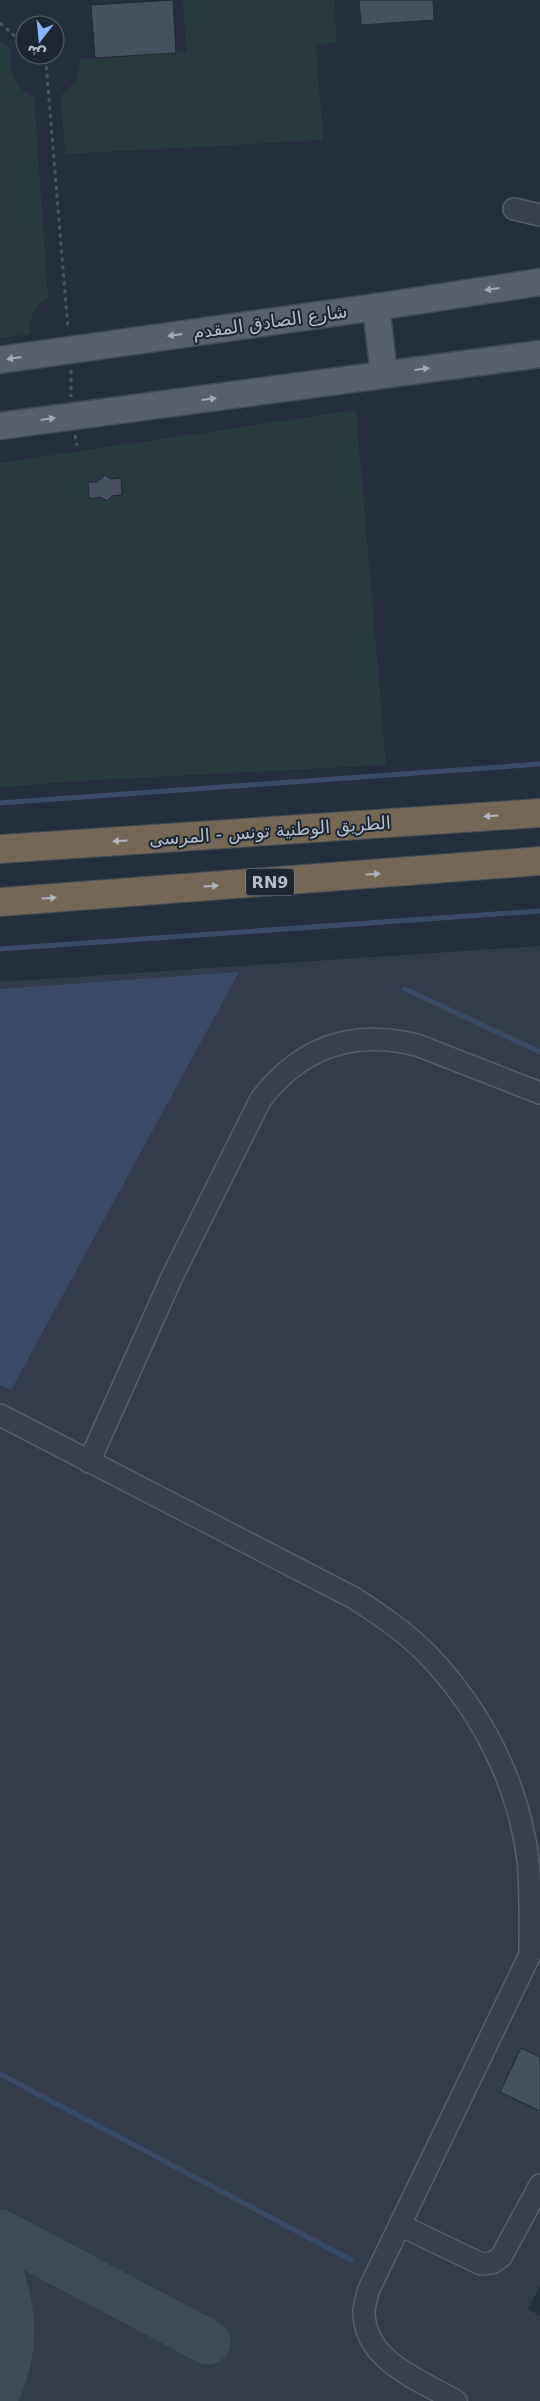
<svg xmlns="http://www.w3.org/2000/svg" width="540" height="2401" font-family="'DejaVu Sans','Noto Sans Arabic',sans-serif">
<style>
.airport{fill:#323c4b}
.green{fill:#263c3f}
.water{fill:#394c67}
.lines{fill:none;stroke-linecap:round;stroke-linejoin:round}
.stream{stroke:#394c67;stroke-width:5}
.taxiway{stroke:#3f4a5a;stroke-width:45}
.building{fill:#455162;stroke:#1f2835}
.minor-casing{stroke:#565f6c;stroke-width:24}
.major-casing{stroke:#414a57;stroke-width:29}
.highway-casing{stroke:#434c59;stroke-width:30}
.path{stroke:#44595c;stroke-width:3;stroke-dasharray:4 4;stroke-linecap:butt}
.minor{stroke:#38414e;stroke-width:21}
.major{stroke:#56606e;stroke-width:26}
.highway{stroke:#746855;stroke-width:28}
.oneway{fill:#a1aab7}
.oneway2{fill:#aeb4bd}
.labels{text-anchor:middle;stroke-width:4;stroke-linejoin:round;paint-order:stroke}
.shield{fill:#1d2633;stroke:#878f9c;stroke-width:1}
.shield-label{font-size:16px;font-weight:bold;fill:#b4bcc9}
.street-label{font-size:18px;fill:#b4bcc9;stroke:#1d2633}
</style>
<rect width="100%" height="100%" fill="#242f3e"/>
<polygon class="airport" points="540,946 540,2286 528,2309 540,2316 540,2401 0,2401 0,982"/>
<g class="green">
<polygon points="183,0 335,0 336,43 316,44 323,140 65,154 61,96 77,80 81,59 186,52"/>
<path d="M0,41L11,50C7,71 15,88 34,97L48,298C34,304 29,319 30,334L0,338Z"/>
<polygon points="356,410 386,765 95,780 0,787 0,463"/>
</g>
<polygon class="water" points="239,972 11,1390 0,1385 0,989"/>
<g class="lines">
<g class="stream">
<polyline points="0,803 540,764"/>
<polyline points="0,949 540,911"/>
<polyline points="405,989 540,1052"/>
<polyline points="0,2074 351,2260"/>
</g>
<g class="taxiway">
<polyline points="0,2232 208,2342"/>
<path d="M0,2272C15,2311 16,2350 0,2388"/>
</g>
</g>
<g class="building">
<polygon points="173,0 176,53 95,58 91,5"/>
<polygon points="359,0 433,0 434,20 361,25"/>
<polygon points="105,475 111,479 121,478 122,495 112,496 107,501 100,497 89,499 88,482 97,482"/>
<polygon points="521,2048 540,2057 540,2111 500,2092"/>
</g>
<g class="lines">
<g class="minor-casing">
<g id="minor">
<polyline points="514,209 540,215"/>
<path d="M0,1415L354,1598C380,1615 407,1633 429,1656C482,1712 519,1784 528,1861C531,1891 530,1922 530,1952"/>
<path d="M89,1462L172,1277L261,1099C301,1047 353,1029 417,1045L540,1093"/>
<polyline points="400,2225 481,2264 492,2263 501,2257 540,2185"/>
<path d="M456,2401C420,2380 364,2361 364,2312C364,2305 367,2297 369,2289L537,1940"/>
</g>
</g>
<g class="major-casing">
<g id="major">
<polyline points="376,307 384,374"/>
<polyline points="0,360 376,307 540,282"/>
<polyline points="0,426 540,354"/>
</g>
</g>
<g class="highway-casing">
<g id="highway">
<polyline points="0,849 540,813"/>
<polyline points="0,902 540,861"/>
</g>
</g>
<g class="path">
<polyline points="0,23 25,45"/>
<polyline points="36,55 46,63 68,329"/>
<polyline points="71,370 71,397"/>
<polyline points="75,435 77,446"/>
</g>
<use href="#minor" class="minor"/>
<use href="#major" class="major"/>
<use href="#highway" class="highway"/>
</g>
<defs><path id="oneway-solid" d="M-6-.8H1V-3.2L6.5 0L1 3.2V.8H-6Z" transform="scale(1.25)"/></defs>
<g class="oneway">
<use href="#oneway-solid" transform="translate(492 289) rotate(172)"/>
<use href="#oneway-solid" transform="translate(175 335) rotate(172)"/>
<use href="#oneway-solid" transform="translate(14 358) rotate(172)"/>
<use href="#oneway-solid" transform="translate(422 369) rotate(-7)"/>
<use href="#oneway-solid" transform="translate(209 399) rotate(-7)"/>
<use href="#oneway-solid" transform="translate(48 419) rotate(-8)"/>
</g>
<g class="oneway2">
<use href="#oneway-solid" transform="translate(491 816) rotate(176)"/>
<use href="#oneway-solid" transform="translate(120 841) rotate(176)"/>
<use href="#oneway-solid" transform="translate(373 874) rotate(-4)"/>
<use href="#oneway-solid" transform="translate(211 886) rotate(-4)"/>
<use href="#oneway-solid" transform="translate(49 898) rotate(-4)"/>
</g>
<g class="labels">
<rect class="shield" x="246" y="868.5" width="48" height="27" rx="4"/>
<g class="shield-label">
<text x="270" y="888">RN9</text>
</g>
<g class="street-label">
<text transform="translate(270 322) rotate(-8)" y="6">شارع الصادق المقدم</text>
<text transform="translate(270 831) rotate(-4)" y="6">الطريق الوطنية تونس - المرسى</text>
</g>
</g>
<g transform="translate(40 40) rotate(196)"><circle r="24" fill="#1d2633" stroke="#59626f"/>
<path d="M0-4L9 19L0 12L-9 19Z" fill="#8ab4f8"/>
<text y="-8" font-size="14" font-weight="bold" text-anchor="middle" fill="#b4bcc9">ش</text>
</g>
</svg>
